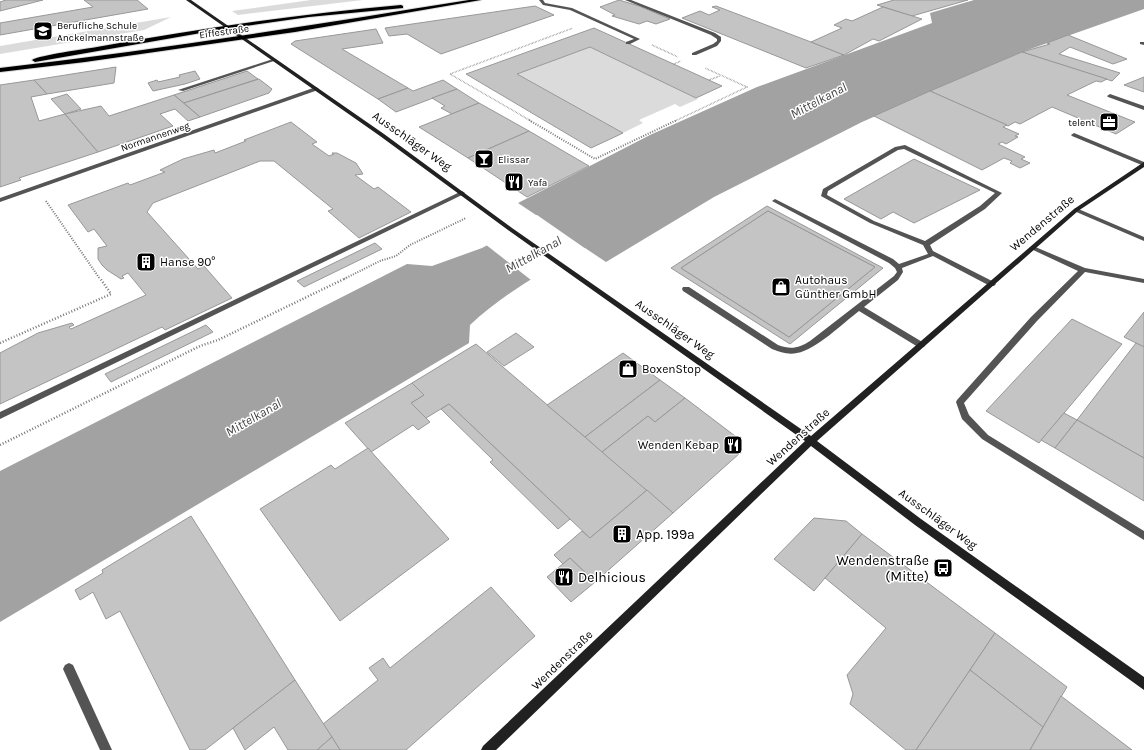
<svg xmlns="http://www.w3.org/2000/svg" width="1144" height="750" font-family="Karla,sans-serif">
<style>
.green{fill:#dbdbdb}
.water{fill:#a2a2a2}
.pier{fill:#fff}
.building{fill:#c4c4c4;stroke:#989898;fill-rule:evenodd}
.lines{fill:none;stroke-linecap:round;stroke-linejoin:round}
.primary-casing{stroke:#dbdbdb;stroke-width:2}
.path-far2{stroke:#767676;stroke-width:1.5;stroke-dasharray:0.5 1;stroke-linecap:butt}
.path-far1{stroke:#767676;stroke-width:2;stroke-dasharray:1 1.5;stroke-linecap:butt}
.path{stroke:#767676;stroke-width:2.5;stroke-dasharray:1 2;stroke-linecap:butt}
.lane{fill:#545454;fill-rule:evenodd}
.street{fill:#545454;fill-rule:evenodd}
.secondary{fill:#212121;fill-rule:evenodd}
.primary{fill:#000;fill-rule:evenodd}
.labels{text-anchor:middle;stroke-width:3;stroke-linejoin:round;paint-order:stroke}
.far-poi-label{font-size:10px;fill:#000;stroke:#fff;text-anchor:start}
.far-street-label{font-size:10px;fill:#000;stroke:#fff}
.street-label{font-size:12px;fill:#000;stroke:#fff}
.poi-label{font-size:12px;fill:#000;stroke:#fff;text-anchor:start}
.water-label{font-size:13px;font-style:italic;fill:#434343;stroke:#fff}
.near-poi-label{font-size:14px;fill:#000;stroke:#fff;text-anchor:start}
</style>
<rect width="100%" height="100%" fill="#fff"/>
<g class="green">
<polygon points="311,0 363,0 238,15 232,11"/>
<polygon points="171,17 144,30 0,54 0,46"/>
<polygon points="590,47 698,99 680,107 675,104 639,120 643,123 623,133 517,74"/>
</g>
<path class="water" d="M974,0H1144V9L1022,52L862,122L714,197L606,262L585,248C544,271 504,293 470,325L469,343L0,622V471L407,264L432,266L482,248L539,217L518,203L650,135L757,87L932,23L930,13Z"/>
<polygon class="pier" points="537,215 586,249 531,280 485,244"/>
<g class="building">
<polygon points="6,0 43,0 0,11 0,2"/>
<polygon points="84,0 137,0 148,9 0,35 0,23 93,7"/>
<polygon points="619,0 639,6 670,19 656,24 647,21 639,24 612,16 615,15 600,7"/>
<polygon points="894,0 968,0 912,16 877,5"/>
<polygon points="535,6 554,15 441,54 407,34 389,36 385,28"/>
<polygon points="716,6 811,42 844,55 806,68 682,18 700,11 709,15 720,10 712,7"/>
<polygon points="883,7 922,19 879,41 873,39 844,55 811,42 842,28 834,25 846,19 852,21"/>
<polygon points="594,28 722,86 696,98 590,47 517,74 623,133 591,148 466,74"/>
<polygon points="376,29 383,43 342,49 408,88 378,99 291,44 295,41"/>
<polygon points="1068,35 1127,59 1113,64 1070,47 1059,54 1120,73 1112,81 1022,52 1050,44 1047,43"/>
<polygon points="1022,52 1107,79 1101,82 1096,81 1067,95 1135,122 1116,134 1052,107 1020,124 1015,122 1008,126 930,91"/>
<polygon points="116,67 114,83 47,94 34,80"/>
<polygon points="195,71 200,79 185,84 153,91 148,83 157,80 158,82 180,77 179,75"/>
<polygon points="247,71 258,79 184,103 174,95"/>
<polygon points="1144,77 1144,92 1124,85"/>
<polygon points="259,79 272,89 269,93 200,117 184,103"/>
<polygon points="34,80 47,94 31,97 39,121 65,114 98,152 19,178 21,180 0,187 0,85"/>
<polygon points="443,80 457,89 396,112 378,99 408,88 413,91"/>
<polygon points="457,89 479,103 452,114 441,108 445,106 432,98"/>
<polygon points="930,91 1007,125 1003,127 1019,134 1015,136 1018,137 1006,144 1002,142 998,144 1025,157 1021,159 1030,163 1020,168 1010,163 1012,161 1004,158 982,170 874,116"/>
<polygon points="67,94 81,109 65,114 51,99"/>
<polygon points="174,95 200,117 188,121 175,109 160,114 173,126 98,152 65,114 101,106 109,116"/>
<polygon points="479,103 529,131 468,158 419,127"/>
<polygon points="291,122 317,142 312,144 329,156 334,154 332,153 337,153 356,163 363,174 355,175 374,189 378,187 411,212 359,238 328,211 333,209 274,161 260,161 153,203 147,212 198,269 204,266 232,298 165,330 162,327 0,404 0,353 38,333 72,323 74,325 69,327 71,329 146,295 128,273 122,276 124,278 121,279 107,270 102,265 98,259 98,248 107,246 94,229 88,232 68,205 128,183 130,185 165,172 160,170 183,159 214,150 215,153 246,141 244,140"/>
<polygon points="529,131 589,166 527,197 468,158"/>
<polygon points="914,159 980,190 914,223 893,212 881,219 844,199"/>
<path d="M767,206L883,268L790,344L671,268ZM768,211L875,267L789,337L681,268Z"/>
<polygon points="768,211 875,267 789,337 681,268"/>
<polygon points="375,243 382,249 304,287 297,281"/>
<polygon points="1144,312 1144,347 1124,337"/>
<polygon points="1072,319 1122,344 1039,443 986,411"/>
<polygon points="206,325 213,332 111,382 105,374"/>
<polygon points="516,333 534,347 504,366 487,352"/>
<polygon points="1136,343 1144,347 1144,458 1077,420"/>
<polygon points="476,344 647,490 590,538 449,404 426,418 411,403 424,395 412,383"/>
<polygon points="623,353 660,380 585,437 547,405"/>
<polygon points="660,380 685,398 655,422 648,416 602,452 585,437"/>
<polygon points="412,383 424,395 411,403 430,422 418,430 413,425 371,452 345,423"/>
<polygon points="685,398 739,439 740,453 673,513 602,452 648,416 655,422"/>
<polygon points="449,404 570,519 558,529 490,462 493,460 441,409"/>
<polygon points="1064,413 1077,420 1055,448 1041,440"/>
<polygon points="1077,420 1144,458 1144,501 1055,448"/>
<polygon points="368,448 449,539 340,621 260,509 331,465 335,469"/>
<polygon points="647,490 673,513 595,582 570,558 563,564 554,555 582,531 590,538"/>
<polygon points="191,516 295,680 205,750 190,750 120,611 106,619 93,592 80,600 75,590 103,573 102,570"/>
<polygon points="814,518 846,521 862,534 814,591 774,559"/>
<polygon points="862,534 995,633 916,750 906,750 850,704 853,694 847,675 886,628 825,578"/>
<polygon points="570,558 595,582 571,602 547,577"/>
<polygon points="491,587 535,636 406,750 340,750 323,724 378,680 369,668 383,658 390,668"/>
<polygon points="995,633 1067,687 1043,727 970,670"/>
<polygon points="970,670 1043,727 1030,750 916,750"/>
<polygon points="295,680 332,737 317,750 288,750 274,727 245,750 233,728"/>
<polygon points="1061,696 1132,750 1030,750"/>
<polygon points="332,737 340,750 317,750"/>
</g>
<g class="lines">
<g class="primary-casing">
<g id="primary">
<path d="M469,0H481L295,32L85,62L0,72V68C157,50 313,25 469,0Z"/>
<path d="M401,5L403,6V8L309,17L218,30L35,62L32,60C40,55 85,49 97,47C198,29 299,14 401,5Z"/>
</g>
</g>
<g class="path-far2">
<polyline points="652,45 678,57"/>
<polyline points="674,64 681,61"/>
<polyline points="709,80 720,76"/>
<polyline points="531,121 450,74 573,28"/>
<polyline points="675,121 747,87 705,68"/>
</g>
<g class="path-far1">
<polyline points="529,120 595,159 677,120"/>
<polyline points="46,201 100,279"/>
<polyline points="344,279 380,261 396,256 410,245 466,218"/>
</g>
<g class="path">
<polyline points="0,343 111,294 100,278"/>
<polyline points="0,445 200,346 218,340 346,278"/>
</g>
<g class="lane">
<polygon points="539,0 543,0 545,3 572,8 640,39 630,44 626,44 626,42 634,39 570,10 543,5"/>
<polygon points="625,0 631,0 715,33 721,37 721,41 717,46 696,55 692,55 692,53 713,44 717,41 717,39 711,35"/>
<polygon points="1140,42 1144,42 1144,45 1140,44"/>
<polygon points="273,59 277,60 183,91 178,90"/>
<polygon points="1110,94 1144,106 1144,110 1108,97 1107,96"/>
<polygon points="1074,133 1144,162 1144,166 1072,136 1071,135"/>
<path d="M905,145L1002,193L985,209L930,245L933,251L994,282L996,284L994,286H990L933,256L902,268L903,272L898,280L864,307L924,343L925,345L924,347H918L859,311C843,323 816,350 797,353C788,355 780,352 772,349L683,291L682,289L683,287H689L778,345C791,350 799,348 810,341L894,276L897,272L895,268L889,263L772,201L775,199L777,200L893,259L899,264L928,254L923,245L870,223L821,196L823,189L895,147ZM904,149L995,193L980,206L925,241L874,221L827,195L828,191L898,150Z"/>
<polygon points="462,191 465,193 464,194 0,419 0,412"/>
<polygon points="1076,208 1144,237 1144,241 1074,211 1074,209"/>
<polygon points="1033,246 1085,268 1144,279 1144,283 1085,272 1037,321 964,403 969,415 988,435 1144,531 1144,540 982,439 962,419 956,402 957,400 1031,317 1078,271 1031,249 1031,247"/>
<polygon points="69,663 73,665 112,750 100,750 63,669 65,665"/>
</g>
<polygon class="street" points="316,87 319,89 318,90 0,202 0,198"/>
<polygon class="secondary" points="186,0 191,0 384,134 512,228 811,436 1074,209 1144,162 1144,167 1078,211 817,441 921,519 1144,677 1144,690 915,525 811,446 496,750 481,750 483,746 805,441 508,230 380,136"/>
<use href="#primary" class="primary"/>
</g>
<defs>
<g id="school-square" transform="scale(1)"><rect x="-9" y="-9" width="18" height="18" rx="4" fill="#000" stroke="#fff"/><path d="M0-5L7-2L0 1L-7-2ZM-4 1L0 2.5L4 1V4Q0 6-4 4Z" fill="#fff"/></g>
<g id="office-square" transform="scale(1)"><rect x="-9" y="-9" width="18" height="18" rx="4" fill="#000" stroke="#fff"/><path d="M-6-3h4V-5.5h4V-3h4V5H-6ZM-1-4.5V-3h2v-1.5ZM-6 0V1H6V0Z" fill="#fff"/></g>
<g id="bar-square" transform="scale(1)"><rect x="-9" y="-9" width="18" height="18" rx="4" fill="#000" stroke="#fff"/><path d="M-6-5H6L.8 .8V4.5H3.5V6h-7V4.5H-.8V.8Z" fill="#fff"/></g>
<g id="restaurant-square" transform="scale(1)"><rect x="-9" y="-9" width="18" height="18" rx="4" fill="#000" stroke="#fff"/><path d="M-5-6h1v4h1v-4h1v4h1v-4h1v5L-1.5 .5V6h-2V.5L-5-1ZM5-6V6H3V1.5H1.5Q1.5-4 5-6Z" fill="#fff"/></g>
<g id="building-square" transform="scale(1)"><rect x="-9" y="-9" width="18" height="18" rx="4" fill="#000" stroke="#fff"/><path d="M-4-6H4V6H1V3H-1V6H-4ZM-2.5-4.3h1.7v1.8h-1.7ZM.8-4.3h1.7v1.8H.8ZM-2.5-1h1.7V.8h-1.7ZM.8-1h1.7V.8H.8Z" fill="#fff"/></g>
<g id="shop-square" transform="scale(1)"><rect x="-9" y="-9" width="18" height="18" rx="4" fill="#000" stroke="#fff"/><path d="M-5-2.5h2.3a2.7 3.5 0 0 1 5.4 0H5L5.5 6h-11ZM-1.5-2.5h3a1.5 2.3 0 0 0-3 0Z" fill="#fff"/></g>
<g id="bus-square" transform="scale(1)"><rect x="-9" y="-9" width="18" height="18" rx="4" fill="#000" stroke="#fff"/><path d="M-5-6H5V4H4V6H2V4H-2V6H-4V4H-5ZM-3.5-4V0h7V-4ZM-3.5 1.2v1.5H-2V1.2ZM2 1.2v1.5H3.5V1.2Z" fill="#fff"/></g>
</defs>
<g fill-rule="evenodd">
<use href="#school-square" x="43" y="31"/>
<use href="#office-square" x="1109" y="122"/>
<use href="#bar-square" x="484" y="159"/>
<use href="#restaurant-square" x="514" y="182"/>
<use href="#building-square" x="146" y="262"/>
<use href="#shop-square" x="781" y="287"/>
<use href="#shop-square" x="628" y="369"/>
<use href="#restaurant-square" x="733" y="445"/>
<use href="#building-square" x="622" y="534"/>
<use href="#bus-square" x="943" y="568"/>
<use href="#restaurant-square" x="564" y="577"/>
</g>
<g class="labels">
<g class="far-poi-label">
<text x="57" y="29">Berufliche Schule<tspan x="57" dy="12">Anckelmannstraße</tspan></text>
<text x="1095" y="126" text-anchor="end">telent</text>
<text x="498" y="163">Elissar</text>
<text x="528" y="186">Yafa</text>
</g>
<g class="far-street-label">
<text transform="translate(224 31) rotate(-8)" y="4">Eiffestraße</text>
<text transform="translate(155 136) rotate(-19)" y="4">Normannenweg</text>
</g>
<g class="street-label">
<text transform="translate(412 141) rotate(35)" y="4">Ausschläger Weg</text>
<text transform="translate(1042 223) rotate(-40)" y="4">Wendenstraße</text>
<text transform="translate(675 329) rotate(35)" y="4">Ausschläger Weg</text>
<text transform="translate(798 437) rotate(-42)" y="4">Wendenstraße</text>
<text transform="translate(938 519) rotate(36)" y="4">Ausschläger Weg</text>
<text transform="translate(562 660) rotate(-44)" y="4">Wendenstraße</text>
</g>
<g class="poi-label">
<text x="160" y="266">Hanse 90°</text>
<text x="795" y="284">Autohaus<tspan x="795" dy="14">Günther GmbH</tspan></text>
<text x="642" y="373">BoxenStop</text>
<text x="719" y="449" text-anchor="end">Wenden Kebap</text>
</g>
<g class="water-label">
<text transform="translate(818 100) rotate(-28)" y="5">Mittelkanal</text>
<text transform="translate(533 254) rotate(-29)" y="5">Mittelkanal</text>
<text transform="translate(253 417) rotate(-30)" y="5">Mittelkanal</text>
</g>
<g class="near-poi-label">
<text x="636" y="539">App. 199a</text>
<text x="929" y="565" text-anchor="end">Wendenstraße<tspan x="929" dy="16">(Mitte)</tspan></text>
<text x="578" y="582">Delhicious</text>
</g>
</g>
</svg>
